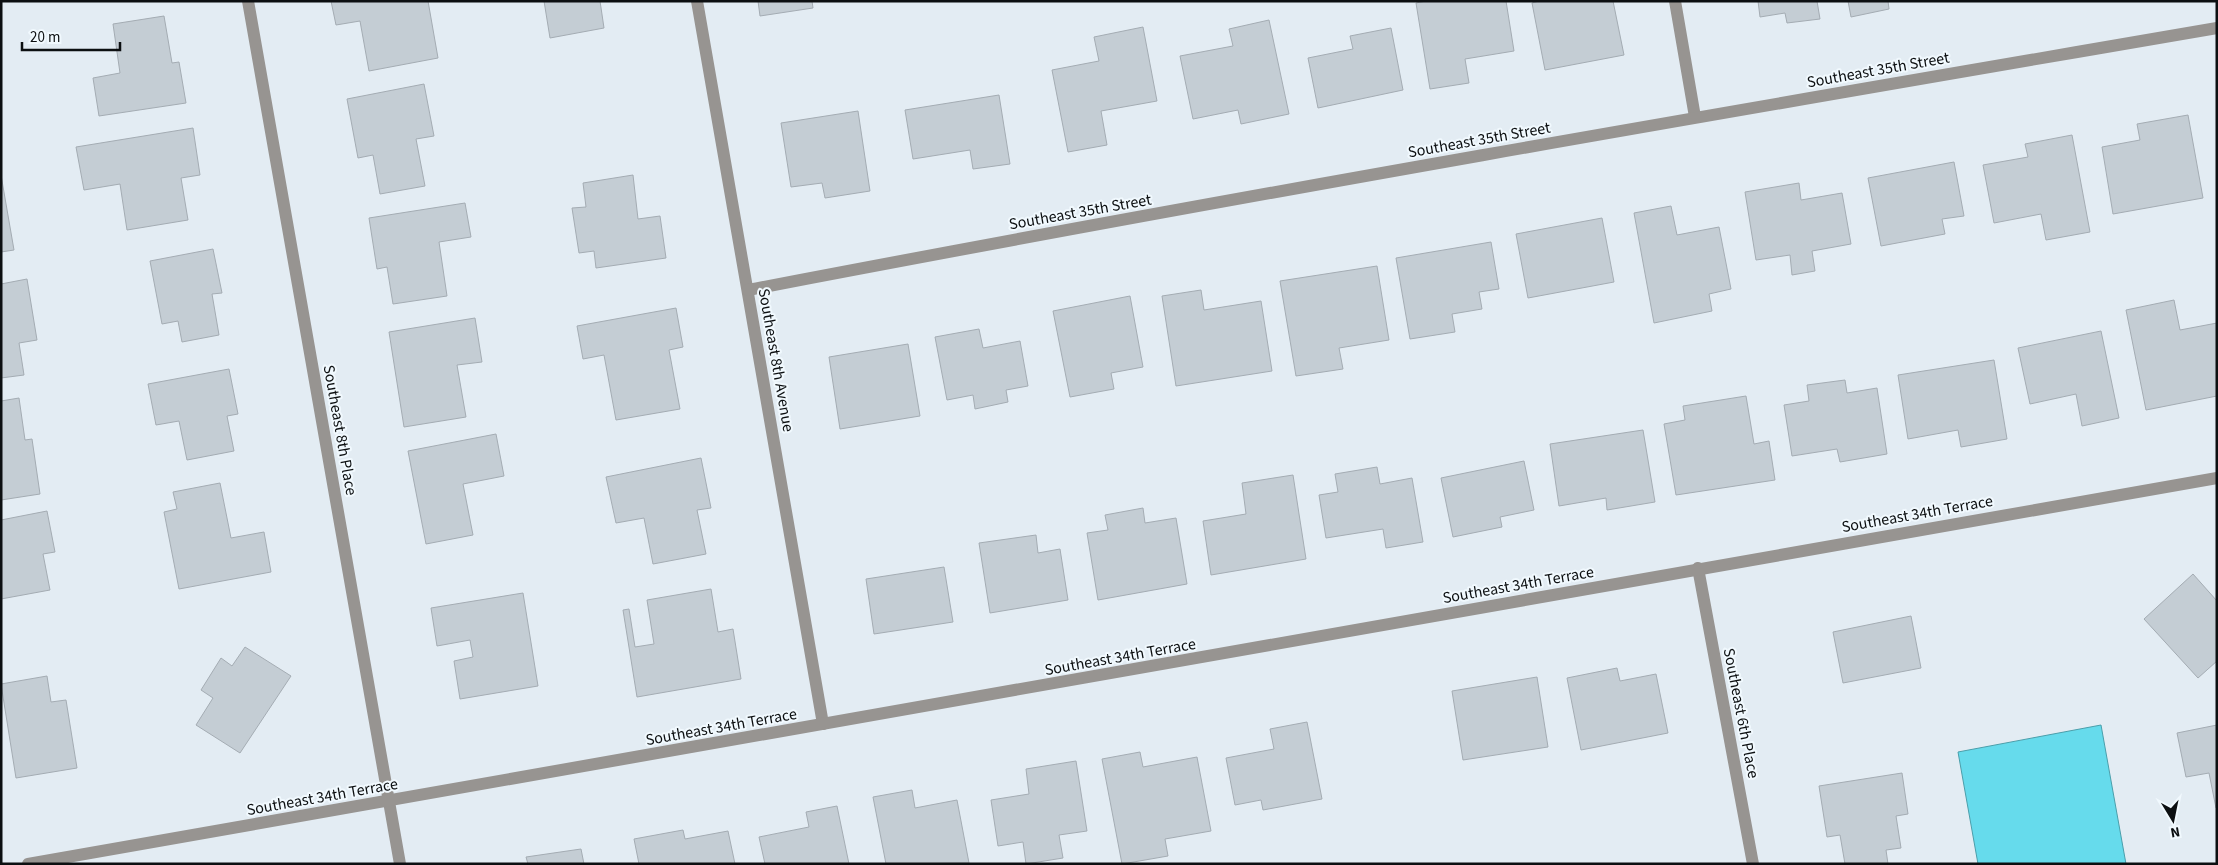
<svg xmlns="http://www.w3.org/2000/svg" width="2218" height="865" font-family="'Source Sans 3',sans-serif">
<style>
.water{fill:#66dbec;stroke:#4b9eaa}
.building{fill:#c4cdd4;stroke:#a4acb3}
.lines{fill:none;stroke-linecap:round;stroke-linejoin:round}
.street{stroke:#979491;stroke-width:12}
.labels{text-anchor:middle;stroke-width:4;stroke-linejoin:round;paint-order:stroke}
.street-label{font-size:16px;fill:#0c0f11;stroke:#f1f9fe}
</style>
<rect width="100%" height="100%" fill="#e3ecf3"/>
<polygon class="water" points="2101,725 2126,864 1978,864 1958,752"/>
<g class="building">
<polygon points="331,1 428,1 438,58 369,71 360,21 336,25"/>
<polygon points="544,1 600,1 604,28 550,38"/>
<polygon points="758,1 812,1 813,8 760,16"/>
<polygon points="1426,1 1506,1 1514,51 1465,59 1469,83 1430,89 1416,3"/>
<polygon points="1539,1 1613,1 1624,55 1545,70 1532,3"/>
<polygon points="1758,1 1817,1 1820,19 1787,23 1785,13 1760,17"/>
<polygon points="1848,1 1888,1 1889,9 1851,17"/>
<polygon points="164,16 172,63 179,62 186,103 99,116 93,78 120,73 113,24"/>
<polygon points="1269,20 1289,114 1241,124 1238,110 1193,119 1180,56 1233,46 1229,29"/>
<polygon points="1143,27 1157,101 1101,111 1107,145 1068,152 1052,70 1099,61 1094,37"/>
<polygon points="1391,28 1403,90 1318,108 1308,58 1353,49 1350,36"/>
<polygon points="424,84 434,136 416,139 425,186 380,194 373,155 358,158 347,99"/>
<polygon points="999,95 1010,164 973,169 970,150 913,159 905,110"/>
<polygon points="858,111 870,191 825,198 822,183 791,187 781,123"/>
<polygon points="2188,115 2203,198 2113,214 2102,147 2140,140 2137,124"/>
<polygon points="193,128 200,175 181,178 188,220 127,230 120,184 84,190 76,147"/>
<polygon points="2072,135 2090,232 2046,240 2041,214 1994,223 1983,165 2028,157 2025,144"/>
<polygon points="1954,162 1964,216 1942,219 1945,234 1881,246 1868,178"/>
<polygon points="1,175 14,250 1,252"/>
<polygon points="633,175 638,219 660,216 666,258 596,268 594,251 579,253 572,208 586,207 583,183"/>
<polygon points="1799,183 1801,200 1842,193 1851,244 1812,251 1815,271 1792,275 1790,255 1756,260 1745,192"/>
<polygon points="465,203 471,237 439,242 447,296 393,304 387,267 377,269 369,218"/>
<polygon points="1671,206 1677,235 1719,227 1731,289 1709,294 1712,311 1654,323 1634,213"/>
<polygon points="1602,218 1614,282 1528,298 1516,234"/>
<polygon points="1491,242 1499,289 1479,292 1482,309 1452,314 1455,332 1410,339 1396,258"/>
<polygon points="213,249 222,293 212,294 219,335 182,342 178,321 162,324 150,261"/>
<polygon points="1377,266 1389,340 1339,348 1343,369 1296,376 1280,281"/>
<polygon points="27,279 37,340 19,343 24,375 1,378 1,284"/>
<polygon points="1201,290 1204,310 1261,301 1272,371 1176,386 1162,296"/>
<polygon points="1130,296 1143,367 1111,373 1114,389 1070,397 1053,311"/>
<polygon points="2174,300 2180,330 2217,323 2217,396 2146,410 2126,310"/>
<polygon points="676,308 683,347 669,350 680,409 616,420 604,355 583,359 577,326"/>
<polygon points="475,318 482,362 457,365 466,417 404,427 389,332"/>
<polygon points="979,329 983,348 1020,341 1028,386 1006,390 1008,402 975,409 973,395 947,400 935,337"/>
<polygon points="2101,331 2119,418 2082,426 2076,394 2030,404 2018,348"/>
<polygon points="908,344 920,416 840,429 829,357"/>
<polygon points="1994,360 2007,439 1961,447 1958,430 1908,439 1898,375"/>
<polygon points="229,369 238,414 227,416 234,451 187,460 179,421 156,425 148,384"/>
<polygon points="1845,380 1847,393 1877,388 1887,454 1840,462 1837,449 1792,456 1784,405 1809,401 1807,385"/>
<polygon points="1746,396 1754,444 1769,441 1775,480 1676,495 1664,424 1685,420 1683,406"/>
<polygon points="19,398 25,440 32,439 40,494 1,500 1,401"/>
<polygon points="1643,430 1655,502 1607,510 1606,498 1559,506 1550,444"/>
<polygon points="496,434 504,476 463,484 473,535 426,544 408,451"/>
<polygon points="701,458 711,508 697,510 706,554 653,564 644,518 616,523 606,477"/>
<polygon points="1524,461 1534,510 1500,517 1502,527 1453,537 1441,478"/>
<polygon points="1377,467 1380,484 1412,478 1423,542 1386,548 1383,529 1326,538 1319,495 1338,492 1335,474"/>
<polygon points="1293,475 1306,559 1211,575 1203,521 1246,514 1242,483"/>
<polygon points="220,483 231,538 264,532 271,572 179,589 164,512 177,509 173,492"/>
<polygon points="1143,508 1145,523 1176,518 1187,584 1098,600 1087,533 1108,530 1105,515"/>
<polygon points="47,511 55,552 43,554 50,590 1,599 1,520"/>
<polygon points="1036,535 1038,553 1060,549 1068,600 990,613 979,543"/>
<polygon points="944,567 953,622 874,634 866,579"/>
<polygon points="2193,574 2217,601 2217,661 2198,678 2144,619"/>
<polygon points="711,589 718,632 733,629 741,679 637,697 623,610 629,609 635,647 654,644 647,600"/>
<polygon points="523,593 538,686 460,699 454,661 473,657 470,640 437,646 431,608"/>
<polygon points="1911,616 1921,668 1843,683 1833,632"/>
<polygon points="245,647 291,676 240,753 196,725 213,698 201,690 221,658 232,666"/>
<polygon points="1617,668 1620,681 1656,674 1668,733 1581,750 1567,678"/>
<polygon points="47,676 51,702 66,700 77,768 16,778 1,684"/>
<polygon points="1537,677 1548,747 1463,760 1452,691"/>
<polygon points="1307,722 1322,799 1263,810 1261,800 1235,805 1226,758 1274,749 1270,729"/>
<polygon points="2217,725 2217,808 2216,808 2209,773 2186,777 2177,733"/>
<polygon points="1140,752 1143,767 1197,757 1211,831 1165,839 1168,856 1122,864 1102,759"/>
<polygon points="1076,761 1087,831 1059,835 1063,858 1026,864 1023,842 998,846 991,800 1029,794 1026,769"/>
<polygon points="1902,773 1908,814 1896,816 1901,848 1886,850 1888,864 1845,864 1840,835 1827,837 1819,786"/>
<polygon points="912,790 915,808 957,800 969,863 886,864 873,797"/>
<polygon points="837,806 849,864 765,864 759,837 809,827 806,812"/>
<polygon points="683,830 685,839 728,831 735,864 639,864 634,839"/>
<polygon points="581,849 584,864 528,864 526,857"/>
</g>
<g class="lines">
<g class="street">
<polyline points="248,1 400,864"/>
<polyline points="697,1 823,724"/>
<polyline points="1675,1 1695,117"/>
<path d="M748,290C1237,196 1727,112 2217,28"/>
<polyline points="1698,568 1753,864"/>
<polyline points="28,864 2217,478"/>
</g>
</g>
<g class="labels">
<g class="street-label">
<text transform="translate(1878 69) rotate(-10)" y="6">Southeast 35th Street</text>
<text transform="translate(1479 139) rotate(-10)" y="6">Southeast 35th Street</text>
<text transform="translate(1080 211) rotate(-10)" y="6">Southeast 35th Street</text>
<text transform="translate(777 360) rotate(80)" y="6">Southeast 8th Avenue</text>
<text transform="translate(341 430) rotate(80)" y="6">Southeast 8th Place</text>
<text transform="translate(1917 513) rotate(-10)" y="6">Southeast 34th Terrace</text>
<text transform="translate(1518 584) rotate(-10)" y="6">Southeast 34th Terrace</text>
<text transform="translate(1120 656) rotate(-10)" y="6">Southeast 34th Terrace</text>
<text transform="translate(1742 713) rotate(79)" y="6">Southeast 6th Place</text>
<text transform="translate(721 726) rotate(-10)" y="6">Southeast 34th Terrace</text>
<text transform="translate(322 796) rotate(-10)" y="6">Southeast 34th Terrace</text>
</g>
</g>
<rect width="2218" height="865" fill="none" stroke="#0c0f11" stroke-width="5"/>
<g transform="translate(2173 820) rotate(170)" stroke="#f1f9fe" stroke-width="4" paint-order="stroke">
<path d="M0-4L9 19L0 12L-9 19Z" fill="#0c0f11"/>
<text y="-8" font-size="14" font-weight="bold" text-anchor="middle" fill="#0c0f11">N</text>
</g>
<path d="M22 42v8h98v-8" fill="none" stroke="#0c0f11" stroke-width="2.5"/>
<text x="30" y="42" font-size="15" fill="#0c0f11" stroke="#f1f9fe" stroke-width="4" paint-order="stroke">20 m</text>
</svg>
